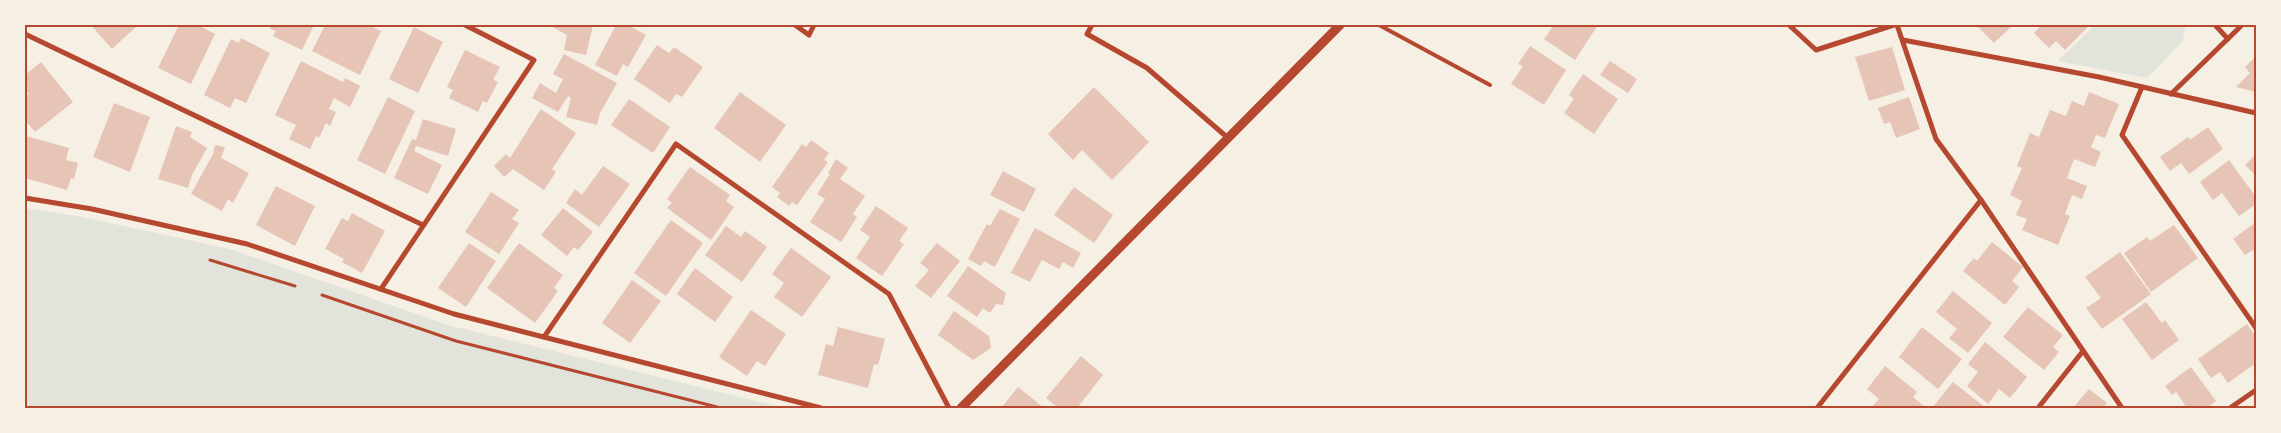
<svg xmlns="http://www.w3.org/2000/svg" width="2281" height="433" font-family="'Work Sans',sans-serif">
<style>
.green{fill:#e2e4dc}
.building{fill:#e6c5b7}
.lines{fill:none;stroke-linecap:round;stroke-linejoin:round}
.path{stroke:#b5482f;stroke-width:3}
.service{stroke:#b5482f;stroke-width:4}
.minor{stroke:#b5482f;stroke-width:5}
.tertiary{stroke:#b5482f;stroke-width:9}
.neatline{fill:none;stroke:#b5482f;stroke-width:2}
</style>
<rect width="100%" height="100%" fill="#f6efe4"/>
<g class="green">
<polygon points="2095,25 2184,25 2185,26 2183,41 2147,78 2058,61"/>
<polygon points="25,208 82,217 230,249 448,325 784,408 25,408"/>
</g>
<g class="building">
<polygon points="91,25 138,25 112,49"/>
<polygon points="179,25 198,25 215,34 191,84 158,68"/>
<polygon points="272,25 314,25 302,50 273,36 276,31 270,29"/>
<polygon points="325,25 368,25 381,31 360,75 312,51"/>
<polygon points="549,25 593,25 586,55 564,50 567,35"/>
<polygon points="616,25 628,25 646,35 628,67 623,64 617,76 595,65"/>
<polygon points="1554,25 1598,25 1575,60 1544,39"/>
<polygon points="1976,25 2013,25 1994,43"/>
<polygon points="2042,25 2090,25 2065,50 2056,41 2049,48 2034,33"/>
<polygon points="414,27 443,42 418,93 389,79"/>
<polygon points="241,38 270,53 246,103 235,98 230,108 204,95 231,39 239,43"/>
<polygon points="657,45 669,53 674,47 703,67 682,97 676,94 670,103 634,79"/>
<polygon points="1530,46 1566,70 1544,105 1511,84 1523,66 1518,64"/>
<polygon points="1892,47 1905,90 1869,101 1855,57"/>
<polygon points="465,50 500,67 493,80 498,82 487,103 483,101 478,112 449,98 453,90 447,87"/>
<polygon points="564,54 617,83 600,113 597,125 566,117 571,98 568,96 558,112 532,98 540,83 556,93 563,79 553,74"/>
<polygon points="2256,56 2256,92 2236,87 2250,73 2245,67"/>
<polygon points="301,61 343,82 345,78 360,86 350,107 334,98 329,109 336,112 330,126 326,123 319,138 316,136 310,149 289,139 296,125 275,115"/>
<polygon points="1610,61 1637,79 1628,93 1600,75"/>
<polygon points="41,62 73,102 35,132 25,120 25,97 29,94 25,89 25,75"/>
<polygon points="1583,74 1618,99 1594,134 1564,113 1574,99 1569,95"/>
<polygon points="1094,87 1149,142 1112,180 1082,150 1073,160 1048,134"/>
<polygon points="740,92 786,125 760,162 714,128"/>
<polygon points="2089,92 2119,104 2105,138 2096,135 2091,147 2101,152 2095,167 2074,159 2067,178 2087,186 2082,199 2072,195 2065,214 2070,216 2058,245 2022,230 2027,219 2016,215 2022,201 2010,195 2022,168 2017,166 2030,133 2039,137 2050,110 2066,116 2072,101 2084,106"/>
<polygon points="388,97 415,111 385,174 357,160"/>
<polygon points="1909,97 1920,129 1896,138 1890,122 1884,124 1878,108"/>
<polygon points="629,99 670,127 653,153 611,125"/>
<polygon points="114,103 150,117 130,172 93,157"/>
<polygon points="541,109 576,133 552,169 556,172 544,190 513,169 504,177 494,166 506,154 510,158"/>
<polygon points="423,119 456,129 448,156 416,146 414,151 442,165 428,194 394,178 412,139 416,140"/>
<polygon points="176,126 192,132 190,137 207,148 192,175 188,188 158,179"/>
<polygon points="2208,127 2223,149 2189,174 2181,163 2170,171 2160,157 2188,137 2190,140"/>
<polygon points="26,136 69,148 66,160 78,163 74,179 71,178 67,190 25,178"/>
<polygon points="811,140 829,153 824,160 828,162 797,205 792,202 789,206 777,197 780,193 772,187 802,144 806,147"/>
<polygon points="215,145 225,147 221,158 249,173 233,203 228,199 222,211 191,194 213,154"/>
<polygon points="2256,154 2256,176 2245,165"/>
<polygon points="836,159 848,168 840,179 865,196 853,214 857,217 841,242 810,222 825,199 817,194 830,174 828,173"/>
<polygon points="2229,160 2256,197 2256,204 2239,216 2222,193 2213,200 2200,182"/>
<polygon points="603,166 630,184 599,227 566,203 575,189 582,195"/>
<polygon points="690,167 730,195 726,201 734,207 711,240 667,208 672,203 667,199"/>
<polygon points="1003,171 1036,189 1024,212 990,195"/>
<polygon points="276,186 315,206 295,246 256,225"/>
<polygon points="1074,187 1113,215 1094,243 1054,215"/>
<polygon points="491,192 519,210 512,219 519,223 499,254 465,232"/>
<polygon points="876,206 908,228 899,241 904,244 882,276 856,258 870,237 860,230"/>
<polygon points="563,208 593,232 578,250 574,247 567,256 541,235"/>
<polygon points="1000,209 1020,219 995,267 984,261 981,266 968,259 987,224 990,226"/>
<polygon points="352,213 385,231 362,273 342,262 344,259 325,249 342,218 348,221"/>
<polygon points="671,220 703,243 666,296 634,273"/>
<polygon points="2256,222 2256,254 2253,250 2245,255 2233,239"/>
<polygon points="2174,225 2198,258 2151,292 2124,253 2147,237 2150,241"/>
<polygon points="726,226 741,237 745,231 767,247 742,282 705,255"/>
<polygon points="1035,228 1081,253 1073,268 1063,262 1059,269 1042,260 1030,282 1011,273"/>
<polygon points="1992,242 2023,267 2012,281 2019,287 2005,305 1963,271 1974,258 1977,261"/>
<polygon points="469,243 496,261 466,307 438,288"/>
<polygon points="519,243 563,275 554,288 558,291 535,323 487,288"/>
<polygon points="937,243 960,261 931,298 915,286 929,270 920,263"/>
<polygon points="791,248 831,277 802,317 774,297 784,283 772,274"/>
<polygon points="2120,252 2151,294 2102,329 2086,308 2101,298 2085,277"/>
<polygon points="968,266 1006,293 1003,305 996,304 990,313 983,308 977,317 947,296"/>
<polygon points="695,268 733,297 715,322 677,294"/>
<polygon points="632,280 661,301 630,343 602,323"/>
<polygon points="1953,291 1992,323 1968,353 1949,338 1957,329 1936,312"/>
<polygon points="2146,302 2162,323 2165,320 2179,340 2152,360 2122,319"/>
<polygon points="2028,307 2063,335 2053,347 2059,352 2044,370 2003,337"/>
<polygon points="751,310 786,334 765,366 757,361 747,376 719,357"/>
<polygon points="954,311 989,336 991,348 973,360 938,335"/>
<polygon points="2247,324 2256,337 2256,363 2228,383 2220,372 2211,378 2198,359"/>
<polygon points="838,327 885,339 878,365 874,364 868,388 818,375 826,344 833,346"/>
<polygon points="1922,327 1962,359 1938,389 1899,357"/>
<polygon points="1985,342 2027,377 2010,398 1999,389 1988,404 1967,386 1978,372 1968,364"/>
<polygon points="1081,356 1103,375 1077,408 1058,408 1046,398"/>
<polygon points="1885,366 1917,392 1913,397 1926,408 1871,408 1879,399 1867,389"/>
<polygon points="2191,367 2216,401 2207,408 2187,408 2176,392 2172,395 2165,386"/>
<polygon points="1953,382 1986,408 1932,408"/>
<polygon points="1018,387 1044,408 1001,408"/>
<polygon points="2089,389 2107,403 2103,408 2073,408"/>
</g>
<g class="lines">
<g class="path">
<polyline points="210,260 295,286"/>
<polyline points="322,295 456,341 721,408"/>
</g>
<polyline class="service" points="1379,25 1490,85"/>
<g class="minor">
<polyline points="795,25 809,35 814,25"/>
<polyline points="1092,25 1087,34 1147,68 1228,138"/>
<polyline points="1789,25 1816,50 1894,25"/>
<polyline points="1897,25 1936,139 1981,200 2122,408"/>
<polyline points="2215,25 2228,39"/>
<polyline points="25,34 423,225"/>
<polyline points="1903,40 2099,77 2256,113"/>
<polyline points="2142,87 2122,135 2256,328"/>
<polyline points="2171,94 2242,25"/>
<polyline points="25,198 92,209 247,244 454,314 821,408"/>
<polyline points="381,289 534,60 465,25"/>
<polyline points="544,337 676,144 889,294 949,408"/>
<polyline points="1817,408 1981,200"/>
<polyline points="2038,408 2083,351"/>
<polyline points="2230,408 2256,390"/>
</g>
<polyline class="tertiary" points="961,408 1340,25"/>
</g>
<rect width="2281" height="433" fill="none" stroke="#f6efe4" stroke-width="52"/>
<rect x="26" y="26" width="2229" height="381" class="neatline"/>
</svg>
